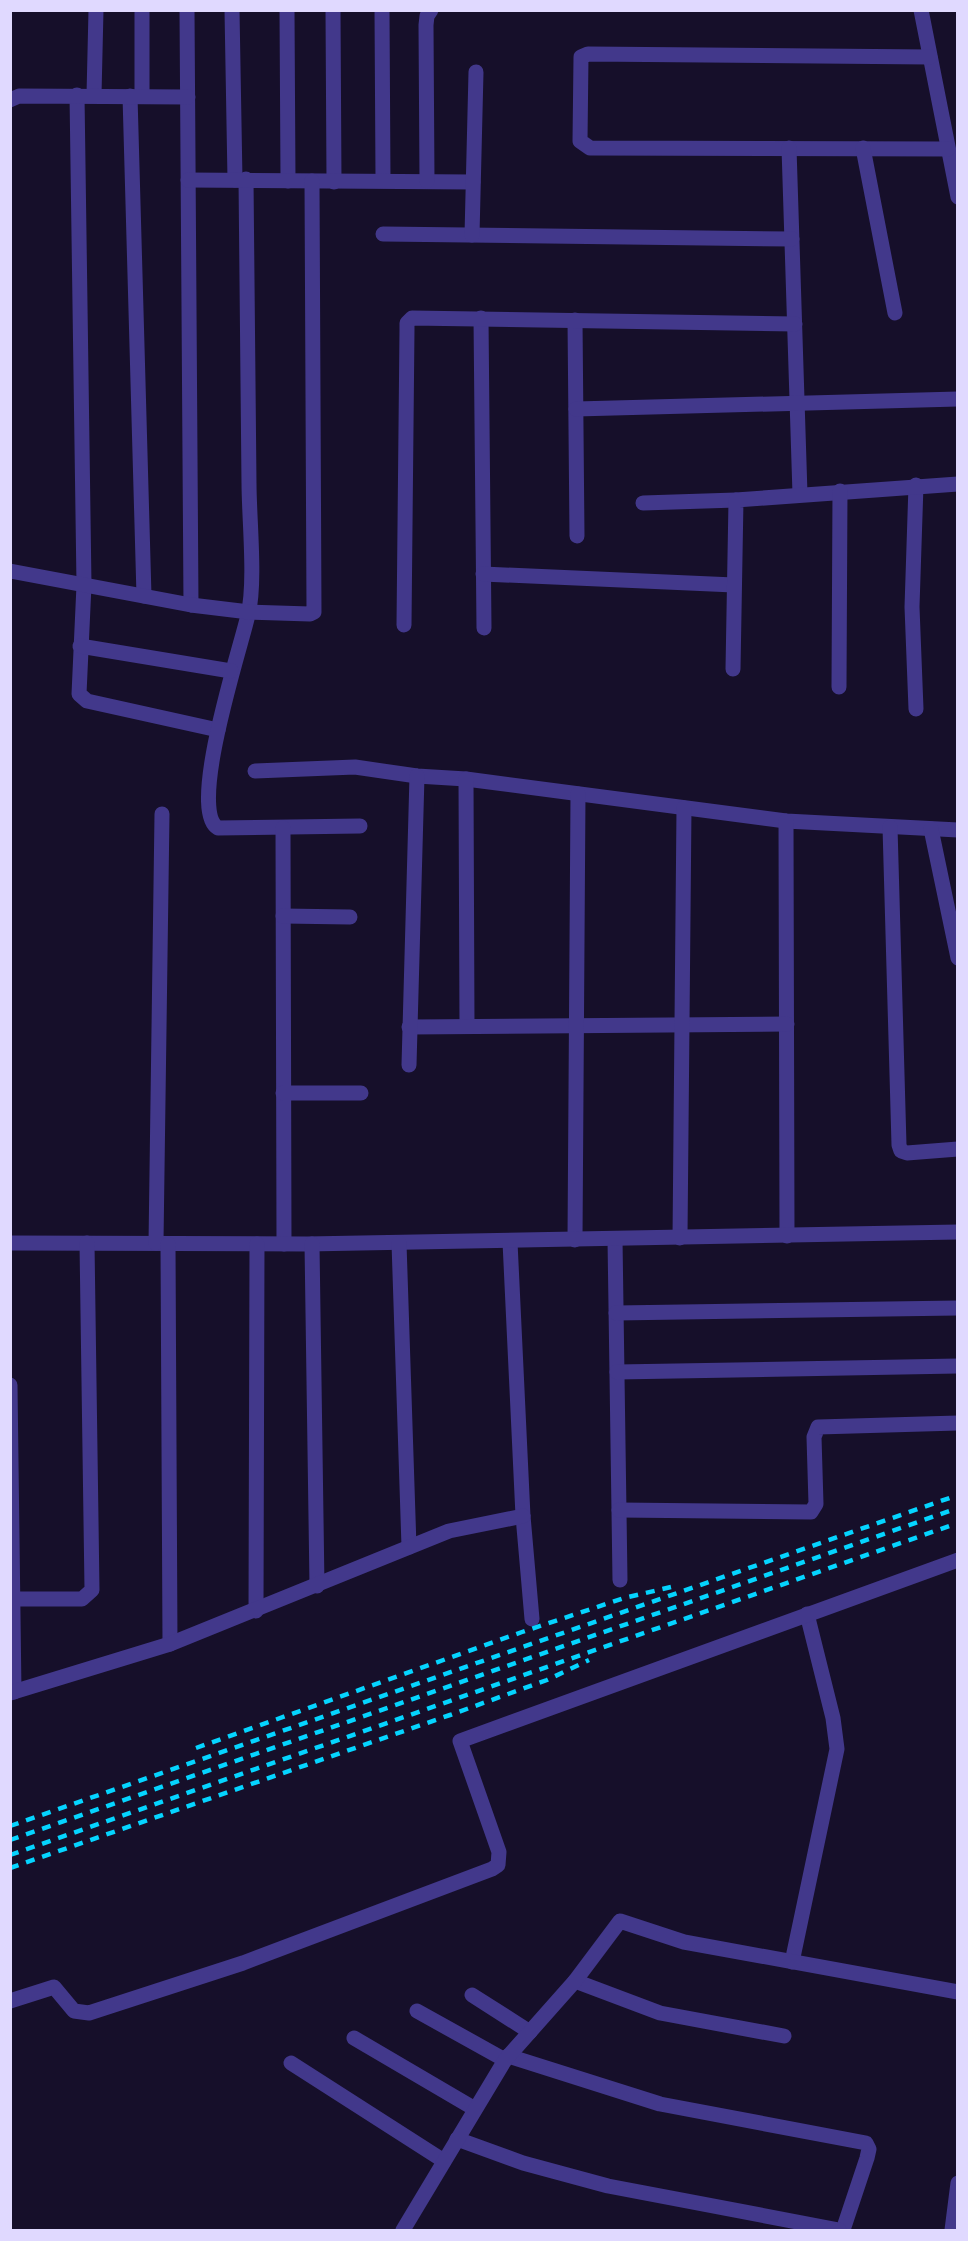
<svg xmlns="http://www.w3.org/2000/svg" width="968" height="2241" font-family="Arial,sans-serif">
<style>
.lines{fill:none;stroke-linecap:round;stroke-linejoin:round}
.minor{stroke:#42388b;stroke-width:15}
.rail{stroke:#05d4ff;stroke-width:4.5;stroke-dasharray:9 8;stroke-linecap:butt}
</style>
<rect width="100%" height="100%" fill="#160f2a"/>
<g class="lines">
<g class="minor">
<polyline points="187,10 191,605"/>
<polyline points="232,10 235,180"/>
<polyline points="287,10 288,181"/>
<polyline points="333,10 334,182"/>
<polyline points="382,10 383,180"/>
<polyline points="921,10 958,197"/>
<polyline points="930,57 588,54 581,57 580,141 590,148 948,149"/>
<polyline points="77,95 84,585 79,694 87,701 218,730"/>
<polyline points="94,95 96,10"/>
<polyline points="130,96 144,596"/>
<polyline points="142,96 142,10"/>
<polyline points="10,100 19,96 188,97"/>
<polyline points="789,148 800,494"/>
<polyline points="863,148 895,313"/>
<path d="M246,179C247,281 248,382 249,483C249,519 256,582 248,615C241,647 187,810 218,828L360,826"/>
<polyline points="188,180 473,182"/>
<polyline points="427,181 426,25 427,16 431,10"/>
<polyline points="383,234 792,239"/>
<polyline points="472,235 476,72"/>
<polyline points="481,318 484,628"/>
<polyline points="575,320 577,536"/>
<polyline points="576,409 958,399"/>
<polyline points="916,485 912,607 916,709"/>
<polyline points="643,503 736,500"/>
<polyline points="10,571 191,605 249,612 310,614 314,612 312,181"/>
<polyline points="483,574 734,585"/>
<polyline points="404,625 407,329 407,323 412,318 795,324"/>
<polyline points="80,646 231,671"/>
<polyline points="733,669 736,500 958,484"/>
<polyline points="839,687 840,491"/>
<polyline points="255,771 355,767 417,776 466,779 786,821 958,830"/>
<polyline points="466,779 467,1026"/>
<polyline points="786,821 787,1236"/>
<polyline points="890,827 899,1145 901,1151 907,1153 958,1149"/>
<polyline points="283,828 284,1244"/>
<polyline points="931,829 958,958"/>
<polyline points="283,916 350,917"/>
<polyline points="409,1027 787,1024"/>
<polyline points="409,1065 417,776"/>
<polyline points="283,1093 361,1093"/>
<polyline points="680,1238 684,808"/>
<polyline points="615,1239 620,1580"/>
<polyline points="575,1240 578,794"/>
<polyline points="510,1242 523,1516 532,1619"/>
<polyline points="10,1243 307,1244 958,1232"/>
<polyline points="156,1243 162,814"/>
<polyline points="399,1243 409,1547"/>
<polyline points="168,1244 170,1644"/>
<polyline points="312,1244 317,1586"/>
<polyline points="616,1313 958,1308"/>
<polyline points="617,1372 958,1366"/>
<polyline points="10,1385 14,1692"/>
<polyline points="619,1510 811,1512 816,1504 814,1437 818,1427 958,1423"/>
<polyline points="10,1599 82,1599 92,1590 87,1243"/>
<polyline points="256,1611 257,1244"/>
<polyline points="10,1693 170,1644 449,1531 523,1516"/>
<polyline points="792,1962 837,1749 833,1718 807,1614"/>
<polyline points="575,1981 660,2013 784,2036"/>
<polyline points="472,1995 530,2032"/>
<polyline points="10,2001 54,1987 74,2011 89,2013 243,1963 492,1869 498,1865 499,1852 460,1741 958,1560"/>
<polyline points="417,2011 505,2060"/>
<polyline points="354,2038 475,2109"/>
<polyline points="508,2056 660,2104 866,2143 869,2149 867,2158 843,2230"/>
<polyline points="291,2063 444,2161"/>
<polyline points="457,2139 523,2163 608,2186 839,2230"/>
<polyline points="403,2230 505,2060 575,1981 620,1921 684,1942 958,1992"/>
<polyline points="952,2230 958,2183"/>
</g>
<g class="rail">
<polyline points="196,1748 522,1632 624,1598 671,1587"/>
<polyline points="10,1826 958,1495"/>
<polyline points="10,1840 958,1508"/>
<polyline points="10,1855 958,1523"/>
<polyline points="10,1868 450,1715 547,1680 589,1660"/>
</g>
</g>
<rect width="968" height="2241" fill="none" stroke="#e0d9ff" stroke-width="24"/>
</svg>
